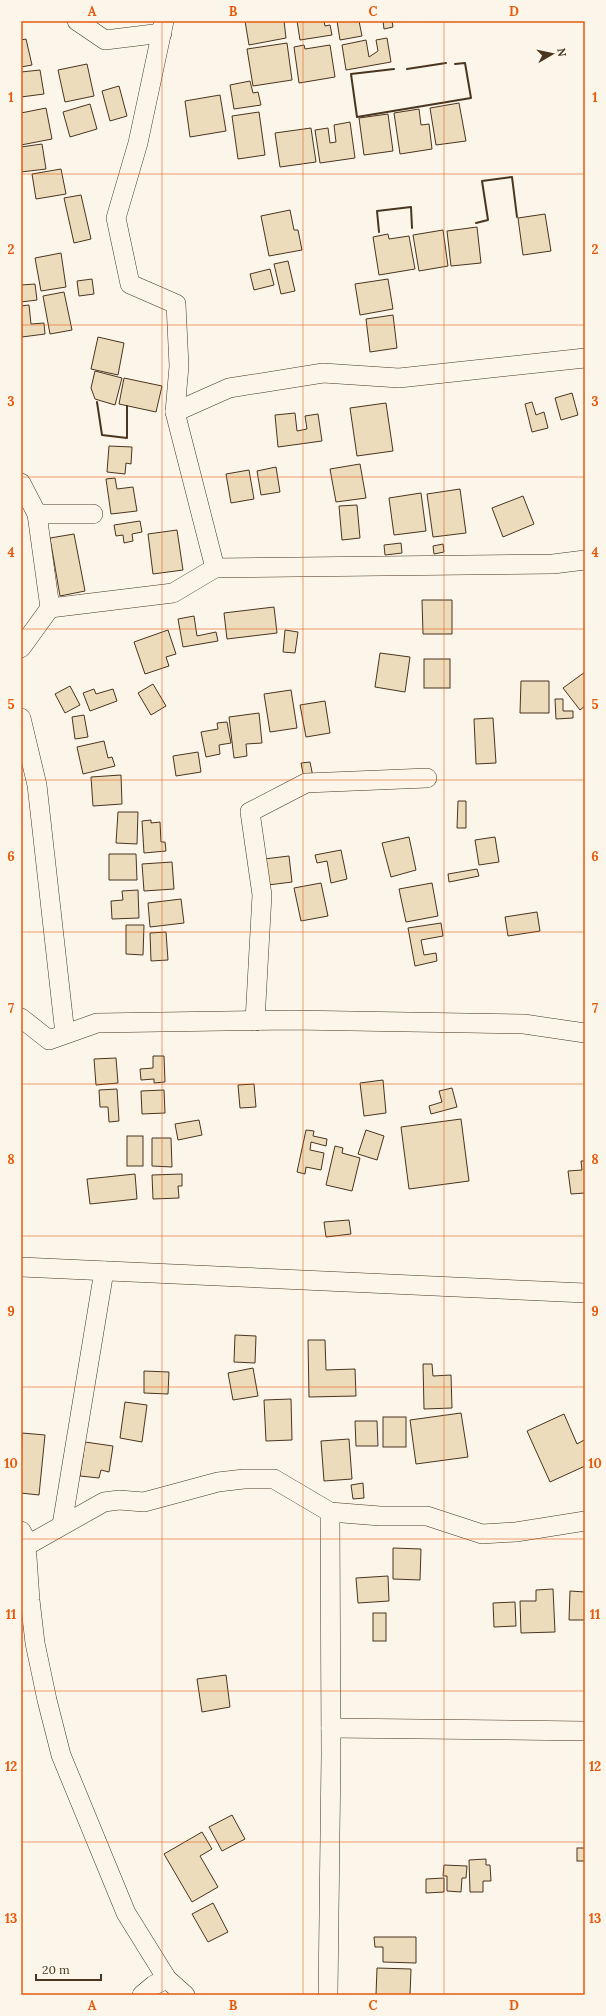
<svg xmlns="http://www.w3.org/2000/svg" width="606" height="2016" font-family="Lora,serif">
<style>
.building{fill:#ecdcbc;stroke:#4a3520}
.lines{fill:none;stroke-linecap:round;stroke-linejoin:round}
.street-casing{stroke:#4a3520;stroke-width:20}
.street{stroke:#fbf6e9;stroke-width:19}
.wall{stroke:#4a3520;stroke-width:2}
.grid{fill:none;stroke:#e8590c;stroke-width:1;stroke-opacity:0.55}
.neatline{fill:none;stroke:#e8590c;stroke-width:1.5}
.grid-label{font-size:13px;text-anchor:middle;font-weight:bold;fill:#e8590c}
</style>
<rect width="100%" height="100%" fill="#fbf6e9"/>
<g class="building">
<polygon points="245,21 284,21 286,38 249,45"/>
<polygon points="297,21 324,21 325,26 330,25 332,35 300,40"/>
<polygon points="337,21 359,21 362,36 340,40"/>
<polygon points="383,21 392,21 393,27 384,29"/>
<polygon points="387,38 391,62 346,70 342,45 366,40 369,57 378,51 376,40"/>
<polygon points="26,39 32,65 21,67 21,40"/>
<polygon points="287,43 292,80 253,86 247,49"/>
<polygon points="304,45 305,49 330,45 335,77 299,83 294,47"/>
<polygon points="87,64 94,96 65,102 58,70"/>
<polygon points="40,70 44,94 21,97 21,72"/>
<polygon points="250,81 253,93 258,92 261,105 234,109 230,85"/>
<polygon points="119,86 127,116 110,121 102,91"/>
<polygon points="220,95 226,131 190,137 185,101"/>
<polygon points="459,103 466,141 436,145 430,108"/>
<polygon points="90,104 97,129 70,137 63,112"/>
<polygon points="46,108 52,139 21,145 21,113"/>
<polygon points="419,109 421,125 429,124 432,149 400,154 394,113"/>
<polygon points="259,112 265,155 238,159 232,116"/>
<polygon points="388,114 393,151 364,155 359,118"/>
<polygon points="350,122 355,158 320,163 315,130 328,128 330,143 336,142 334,125"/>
<polygon points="311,128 316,162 280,167 275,133"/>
<polygon points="42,144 46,169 21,172 21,147"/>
<polygon points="61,169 66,194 36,199 32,174"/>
<polygon points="81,195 91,239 74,243 64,198"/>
<polygon points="290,210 294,230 298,230 302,250 269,256 261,216"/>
<polygon points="545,214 551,251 523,255 518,218"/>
<polygon points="477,227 481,263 451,266 447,231"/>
<polygon points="443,230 448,266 419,271 413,235"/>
<polygon points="388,234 389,239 409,236 415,269 379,275 373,237"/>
<polygon points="61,253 66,287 41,291 35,258"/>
<polygon points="288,261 295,291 281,294 274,264"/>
<polygon points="270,269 274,285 254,290 250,274"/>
<polygon points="92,279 94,294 79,296 77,281"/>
<polygon points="388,279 393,309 360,315 355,284"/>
<polygon points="35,284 37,300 21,302 21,285"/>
<polygon points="64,292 72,330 50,334 43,296"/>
<polygon points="29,305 31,324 44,323 45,334 22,337 21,306"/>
<polygon points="393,315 397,348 370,352 366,319"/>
<polygon points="98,337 124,343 118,375 91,369"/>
<polygon points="95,371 122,378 115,405 95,399 91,388"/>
<polygon points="124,378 162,386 156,412 119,404"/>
<polygon points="572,393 578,415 561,420 555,398"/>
<polygon points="532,402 536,415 544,412 548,428 532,432 525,404"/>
<polygon points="386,403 393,451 357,456 350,408"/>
<polygon points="295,413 297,431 307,429 305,416 318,414 322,441 278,447 275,415"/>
<polygon points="109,446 132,447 131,464 126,463 125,474 107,472"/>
<polygon points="360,464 366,498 336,502 330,469"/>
<polygon points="276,467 280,492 261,495 257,471"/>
<polygon points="249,470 254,499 231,503 226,474"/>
<polygon points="115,478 117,489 133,487 137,511 111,514 106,479"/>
<polygon points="460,489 466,533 433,537 427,494"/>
<polygon points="421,493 426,531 394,535 389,498"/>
<polygon points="523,496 534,524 503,537 492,508"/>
<polygon points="357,505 360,538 342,540 339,506"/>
<polygon points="140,521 142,532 132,534 133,541 124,543 123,535 116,536 114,525"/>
<polygon points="177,530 183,570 153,574 148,534"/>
<polygon points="74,534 85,591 60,596 50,538"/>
<polygon points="401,543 402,553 385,555 384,545"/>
<polygon points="443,544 444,552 434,554 433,546"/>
<polygon points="422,600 452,600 452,634 423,634"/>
<polygon points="274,607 277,633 227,639 224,613"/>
<polygon points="194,616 197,636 216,632 218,641 183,647 178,619"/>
<polygon points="168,630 176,654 166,657 169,666 145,674 134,642"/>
<polygon points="285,630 298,632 295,653 283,652"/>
<polygon points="380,653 410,657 405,692 375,687"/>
<rect x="424" y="659" width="26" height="29"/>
<polygon points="585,672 585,706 580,710 563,688"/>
<polygon points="521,681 549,681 549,713 520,713"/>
<polygon points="153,684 166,706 151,715 138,693"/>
<polygon points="70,686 80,705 65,713 55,694"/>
<polygon points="94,689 96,694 113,689 117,701 90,711 83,693"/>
<polygon points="291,690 297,728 270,732 264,694"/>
<polygon points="555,699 563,699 563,711 573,711 573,718 556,719"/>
<polygon points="325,701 330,733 306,737 300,705"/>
<polygon points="259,713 262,743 246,744 247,756 234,758 229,717"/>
<polygon points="84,715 88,737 75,739 72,717"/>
<polygon points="493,718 496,763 476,764 474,719"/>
<polygon points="227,722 231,743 219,745 220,754 206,757 201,732 218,729 217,723"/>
<polygon points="104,741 108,758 112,757 115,766 83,774 77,747"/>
<polygon points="198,752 201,772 176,776 173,756"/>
<polygon points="310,762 313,777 304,778 301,763"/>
<polygon points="121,775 122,804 93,806 91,777"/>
<polygon points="458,801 466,801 466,828 457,828"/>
<polygon points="118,812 138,812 137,844 116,843"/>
<polygon points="151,820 151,823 160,822 161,842 165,842 166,851 144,853 142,821"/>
<polygon points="409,837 416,870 391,877 382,843"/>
<polygon points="495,837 499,862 479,865 475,840"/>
<polygon points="341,850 347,879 331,883 327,861 317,863 315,855"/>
<polygon points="109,854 136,854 137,880 109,880"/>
<polygon points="289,856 292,882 268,885 264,859"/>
<polygon points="172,862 174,889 144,891 142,864"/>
<polygon points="477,869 479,876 449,882 448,874"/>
<polygon points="321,883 328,916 301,921 294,888"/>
<polygon points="432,883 438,916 406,922 399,889"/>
<polygon points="138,890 139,918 112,919 111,901 123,900 122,891"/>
<polygon points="181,899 184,923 150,927 148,903"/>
<polygon points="537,912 540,931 508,936 505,917"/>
<polygon points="441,923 443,936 421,940 424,955 436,953 437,961 415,966 408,928"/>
<polygon points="126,925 144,925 143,955 126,954"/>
<polygon points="166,932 168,960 151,961 150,933"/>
<polygon points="153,1056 164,1056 165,1082 154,1083 154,1079 141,1080 140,1069 153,1068"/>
<polygon points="116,1058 118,1083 96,1085 94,1059"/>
<polygon points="383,1080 386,1113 364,1116 360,1083"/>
<polygon points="254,1084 256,1107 240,1108 238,1085"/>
<polygon points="452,1088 457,1107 431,1114 429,1106 442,1102 439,1091"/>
<polygon points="117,1089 119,1121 109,1122 108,1107 100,1107 99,1090"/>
<polygon points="164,1090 165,1113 142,1114 141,1091"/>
<polygon points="461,1119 469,1181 409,1189 401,1127"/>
<polygon points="199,1120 202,1135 178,1140 175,1124"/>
<polygon points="306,1130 314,1131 313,1136 327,1139 326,1146 311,1142 310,1150 324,1153 321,1170 306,1167 305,1174 297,1172"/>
<polygon points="366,1130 384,1136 377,1160 358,1154"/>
<rect x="127" y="1136" width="16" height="30"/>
<polygon points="152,1138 171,1138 172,1167 152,1166"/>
<polygon points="335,1146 343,1148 342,1153 360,1158 352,1191 326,1185"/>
<polygon points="581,1161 585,1161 585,1193 571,1194 568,1171 582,1170"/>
<polygon points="135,1174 137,1199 90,1204 87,1179"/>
<polygon points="182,1174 182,1186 178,1186 179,1198 153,1199 152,1175"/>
<polygon points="349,1220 351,1234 326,1237 324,1222"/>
<polygon points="235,1335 256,1336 255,1363 234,1362"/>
<polygon points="308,1340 325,1340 326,1370 355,1369 356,1396 309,1397"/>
<polygon points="423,1364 432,1364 433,1376 451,1375 452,1408 424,1409"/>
<polygon points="253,1368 258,1396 233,1400 228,1373"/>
<polygon points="144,1371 169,1372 168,1394 144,1393"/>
<polygon points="291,1399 292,1440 266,1441 264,1400"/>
<polygon points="125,1402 147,1405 142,1442 120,1438"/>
<polygon points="461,1413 468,1457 416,1464 410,1420"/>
<polygon points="564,1414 577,1444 584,1440 585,1443 585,1466 550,1482 527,1431"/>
<rect x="383" y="1417" width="23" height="30"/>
<polygon points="355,1421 377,1421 378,1446 356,1446"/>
<polygon points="22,1433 45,1435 39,1495 21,1493"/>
<polygon points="349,1439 352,1479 324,1481 321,1441"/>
<polygon points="85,1442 113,1446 109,1472 101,1470 99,1478 80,1476"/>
<polygon points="363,1483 364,1498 353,1499 351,1485"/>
<polygon points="393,1548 421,1549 420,1580 393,1579"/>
<polygon points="388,1576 389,1601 358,1603 356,1578"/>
<polygon points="553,1589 555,1632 521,1633 520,1601 536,1601 536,1590"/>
<polygon points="570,1591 585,1592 585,1620 569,1620"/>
<polygon points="515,1602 516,1626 494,1627 493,1603"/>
<rect x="373" y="1613" width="13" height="28"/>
<polygon points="226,1675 230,1707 202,1712 197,1679"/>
<polygon points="232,1815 245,1839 222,1851 209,1827"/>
<polygon points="202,1832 212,1849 200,1856 218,1887 192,1902 164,1854"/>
<rect x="577" y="1848" width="8" height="13"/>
<polygon points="486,1859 486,1865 490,1865 491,1881 483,1881 483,1892 470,1892 469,1860"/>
<polygon points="444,1865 467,1866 466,1878 462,1878 461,1892 447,1891 447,1876 443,1876"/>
<polygon points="444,1878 444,1892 426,1893 426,1879"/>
<polygon points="213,1903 228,1932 208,1942 192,1914"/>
<polygon points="374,1937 416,1937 416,1963 383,1962 383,1947 375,1947"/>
<polygon points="377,1968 411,1969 410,1995 376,1995"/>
</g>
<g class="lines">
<g class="street-casing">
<g id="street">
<polyline points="77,21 105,40 162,33"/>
<polyline points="164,21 138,143 116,218 130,284 176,304 179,366 175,412"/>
<polyline points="21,483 37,514 93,514"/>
<polyline points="215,568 175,412 229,388 323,373 399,378 585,358"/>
<polyline points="50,608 173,593 215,568 553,564 585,560"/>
<polyline points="21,648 50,608 37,514"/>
<polyline points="21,718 37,785 65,1034"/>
<polyline points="21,1018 49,1040 97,1023 293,1020 524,1024 585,1033"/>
<polyline points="255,1021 262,895 250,812 306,783 427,778"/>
<polyline points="21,1267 585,1293"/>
<polyline points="62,1525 104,1271"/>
<polyline points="21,1531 24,1536 27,1557 30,1600 35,1643 47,1700 61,1755 126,1913 167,1979 185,1995"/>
<polyline points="26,1546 104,1502 119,1500 144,1502 218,1482 244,1479 274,1479 330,1512 380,1516 427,1516 482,1534 516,1532 585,1521"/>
<polyline points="331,1728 585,1731"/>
<polyline points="142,1995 154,1985 167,1979"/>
<polyline points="328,1995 331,1755 330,1512"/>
</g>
</g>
<use href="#street" class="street"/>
<g class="wall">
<polyline points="394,69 351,74 357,117 471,98 465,63 455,64"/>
<polyline points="407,69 446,63"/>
<polyline points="476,223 488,220 482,181 512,177 517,217"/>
<polyline points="379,232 377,211 411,207 412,228"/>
<polyline points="97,402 102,435 127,438 127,406"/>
</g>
</g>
<path class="grid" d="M162,21V1995M303,21V1995M444,21V1995M21,174H585M21,325H585M21,477H585M21,629H585M21,780H585M21,932H585M21,1084H585M21,1236H585M21,1387H585M21,1539H585M21,1691H585M21,1842H585"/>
<rect width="606" height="2016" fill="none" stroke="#fbf6e9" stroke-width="44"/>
<g transform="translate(552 54) rotate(81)" stroke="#fbf6e9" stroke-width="3" paint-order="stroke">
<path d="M0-3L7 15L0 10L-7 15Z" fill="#4a3520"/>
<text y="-6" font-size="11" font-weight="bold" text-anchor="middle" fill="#4a3520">N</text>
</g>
<path d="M36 1974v6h65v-6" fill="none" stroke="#4a3520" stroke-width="2"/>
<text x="42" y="1974" font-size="12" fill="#4a3520" stroke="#fbf6e9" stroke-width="3" paint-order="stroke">20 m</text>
<rect x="22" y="22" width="562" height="1972" class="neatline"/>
<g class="grid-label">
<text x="92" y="16">A</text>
<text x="233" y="16">B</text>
<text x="373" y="16">C</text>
<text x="514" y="16">D</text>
<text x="11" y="102">1</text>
<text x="595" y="102">1</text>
<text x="11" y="254">2</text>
<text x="595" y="254">2</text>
<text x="11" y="406">3</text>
<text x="595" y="406">3</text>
<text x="11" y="557">4</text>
<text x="595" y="557">4</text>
<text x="11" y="709">5</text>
<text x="595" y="709">5</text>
<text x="11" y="861">6</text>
<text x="595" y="861">6</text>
<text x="11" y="1013">7</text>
<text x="595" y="1013">7</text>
<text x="11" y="1164">8</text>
<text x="595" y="1164">8</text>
<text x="11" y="1316">9</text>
<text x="595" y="1316">9</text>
<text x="11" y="1468">10</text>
<text x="595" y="1468">10</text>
<text x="11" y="1619">11</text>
<text x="595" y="1619">11</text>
<text x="11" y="1771">12</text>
<text x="595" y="1771">12</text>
<text x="11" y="1923">13</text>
<text x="595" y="1923">13</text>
<text x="92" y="2010">A</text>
<text x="233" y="2010">B</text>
<text x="373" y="2010">C</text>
<text x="514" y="2010">D</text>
</g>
</svg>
